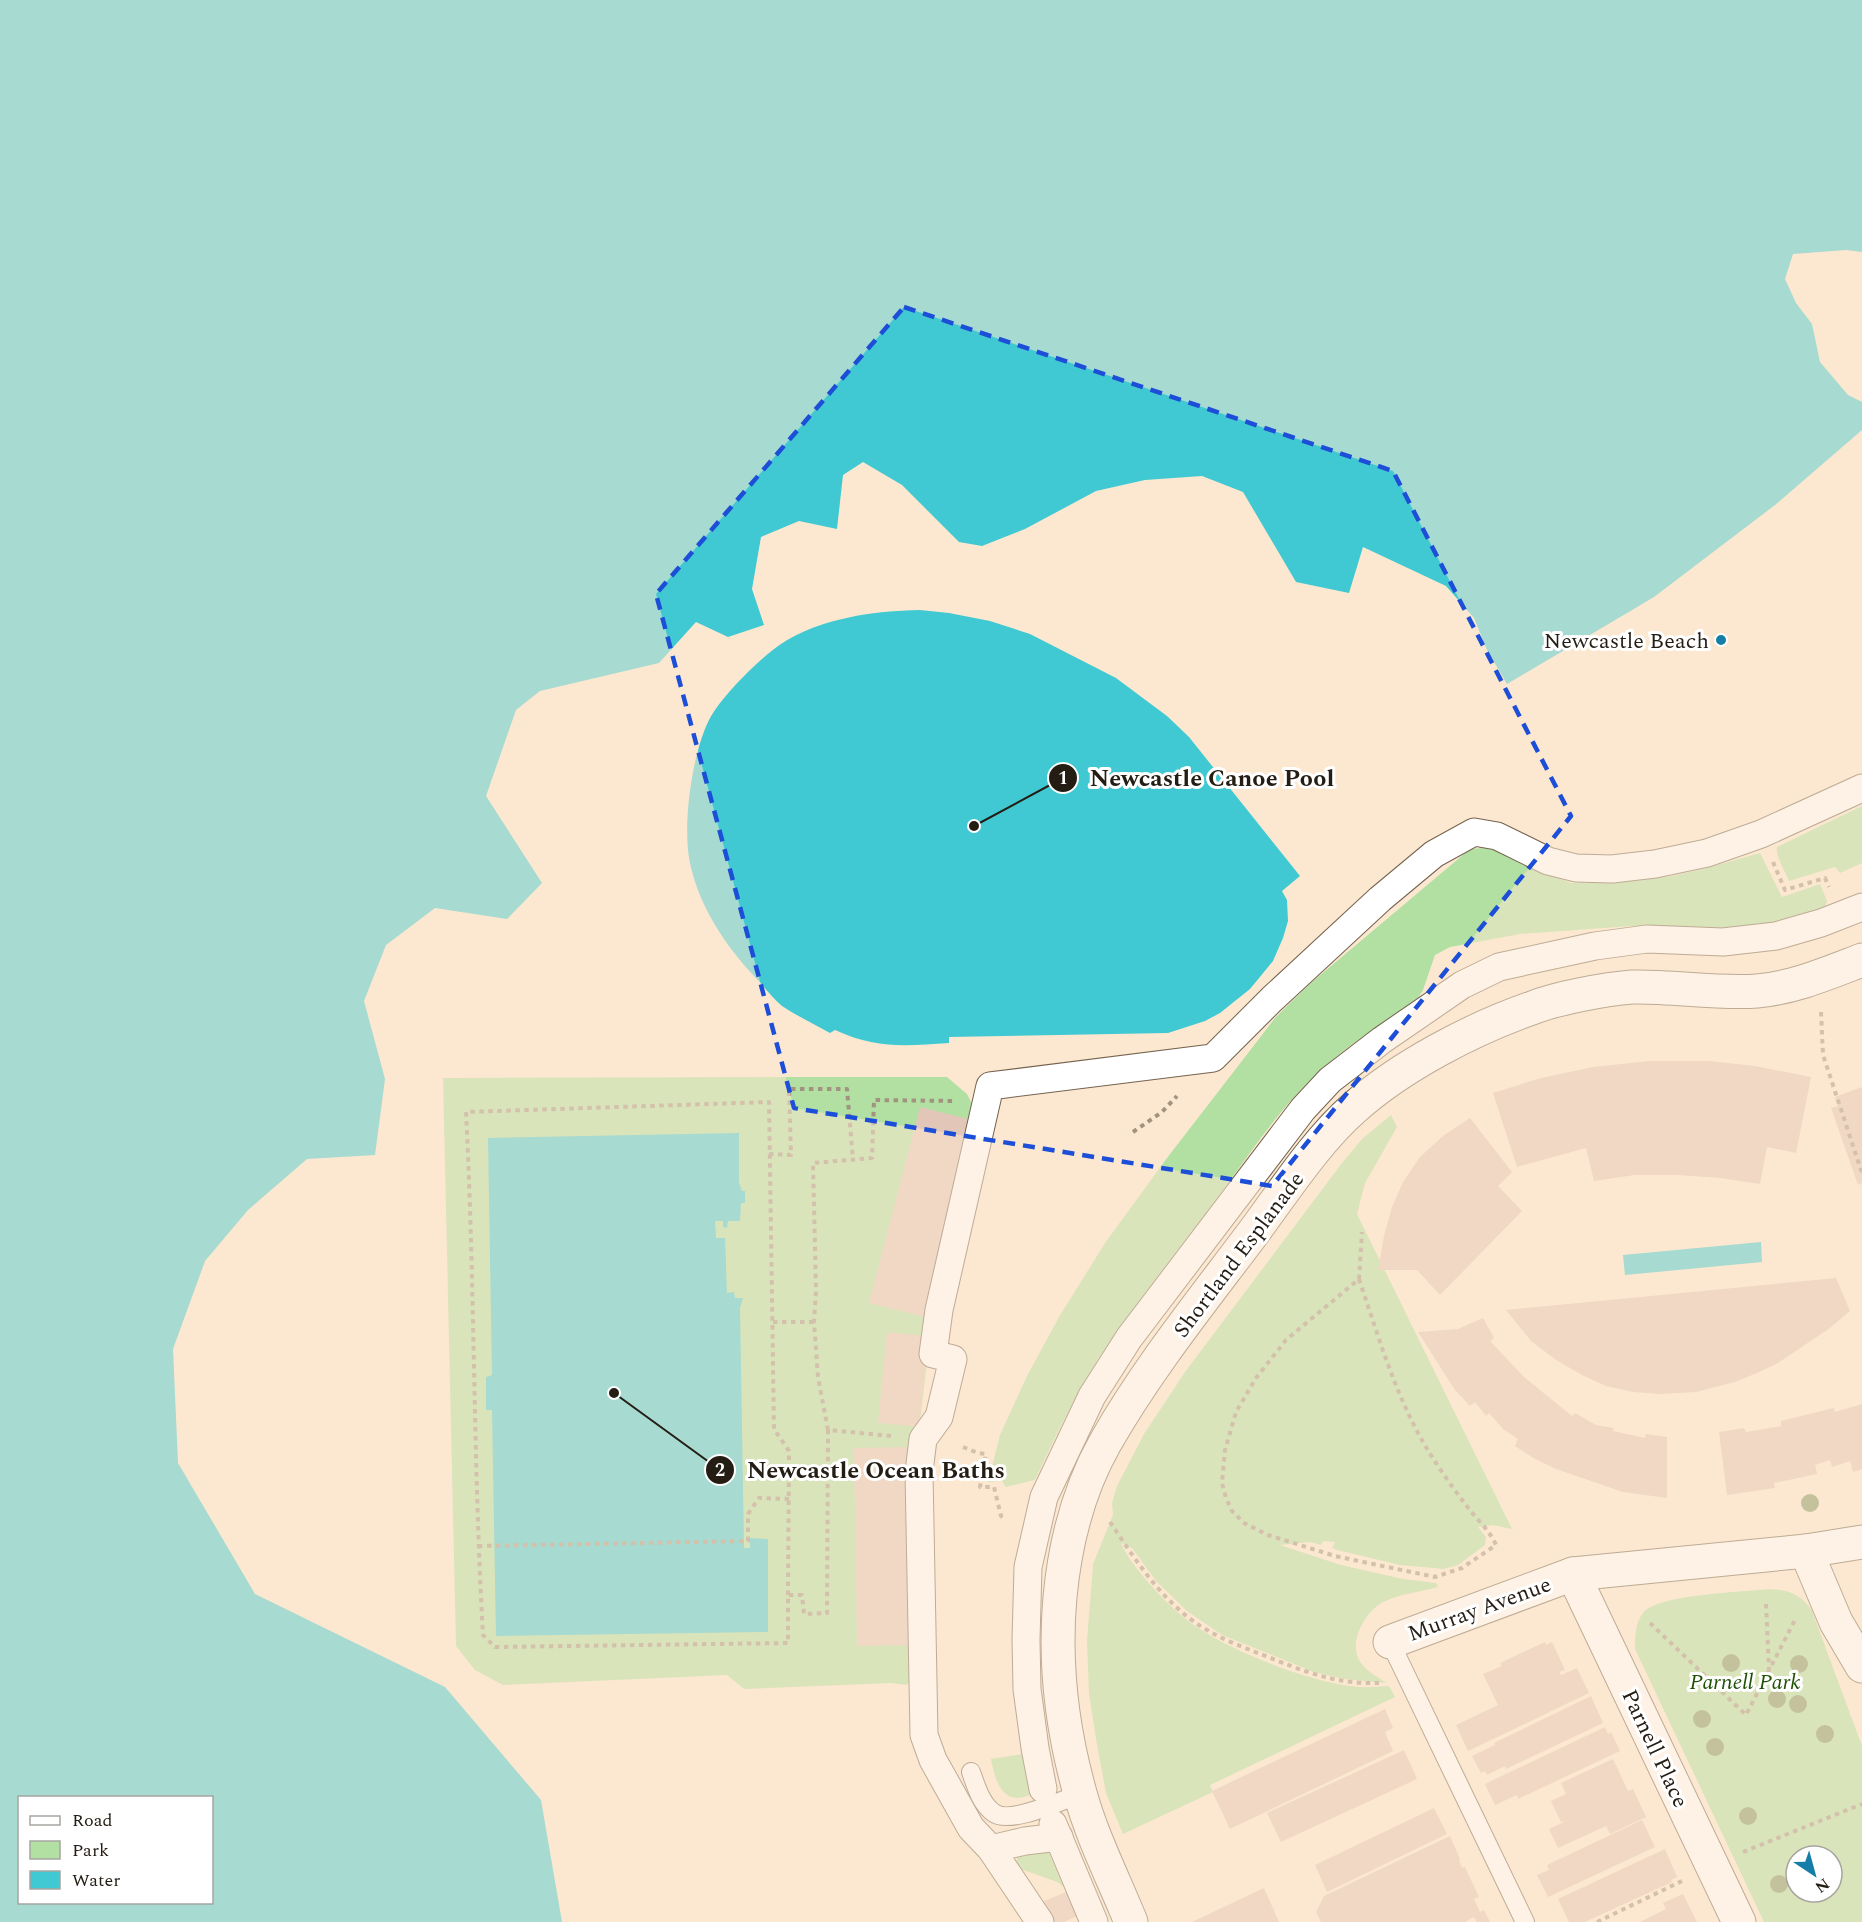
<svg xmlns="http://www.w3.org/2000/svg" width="1862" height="1922" font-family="Spectral,serif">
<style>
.green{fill:#b1e0a2;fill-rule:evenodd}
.water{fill:#40c9d2;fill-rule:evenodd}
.building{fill:#e2c6b7}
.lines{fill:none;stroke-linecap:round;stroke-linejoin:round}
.service-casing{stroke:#74634e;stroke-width:20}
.pedestrian-casing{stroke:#74634e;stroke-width:29}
.minor-casing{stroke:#74634e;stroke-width:35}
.tertiary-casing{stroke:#74634e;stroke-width:35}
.path{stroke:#a29381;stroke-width:4;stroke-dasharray:4.5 4.5;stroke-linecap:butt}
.service{stroke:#fff;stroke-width:18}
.pedestrian{stroke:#fff;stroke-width:27}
.minor{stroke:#fff;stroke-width:33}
.tertiary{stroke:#fff;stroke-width:33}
.tree{fill:#829660}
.marked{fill:none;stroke:#1d4ed8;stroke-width:4.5;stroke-dasharray:12 8;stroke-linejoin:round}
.poi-dot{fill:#157ea8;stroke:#fff;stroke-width:2}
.labels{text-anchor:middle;stroke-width:6;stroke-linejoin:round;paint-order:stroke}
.poi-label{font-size:22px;fill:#241d14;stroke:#fff;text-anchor:end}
.street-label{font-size:22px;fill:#241d14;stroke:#fff}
.park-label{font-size:22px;font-style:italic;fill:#1f5205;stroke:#fff}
.leader{fill:none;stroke:#241d14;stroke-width:2}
.callout-dot{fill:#241d14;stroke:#fff;stroke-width:2}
.mark-label{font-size:18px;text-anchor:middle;font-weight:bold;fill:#fff}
.callout-label{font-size:24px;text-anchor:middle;font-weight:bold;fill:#241d14;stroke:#fff;stroke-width:6;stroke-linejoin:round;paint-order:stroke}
</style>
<rect width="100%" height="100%" fill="#fce8d0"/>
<g class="green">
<path d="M1862,806V863L1840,873L1835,867L1789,881C1785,870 1775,856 1777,847Z"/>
<path d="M1494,847L1543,868L1556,877L1571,883L1634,881L1672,876L1703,869L1760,853L1782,897L1820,884L1827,901L1825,908L1789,920L1764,925L1736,928L1632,926L1520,934L1450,947L1435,955L1423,990L1418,998C1386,1021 1352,1042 1323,1068C1280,1106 1248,1157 1214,1202C1175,1254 1134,1305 1098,1359C1074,1397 1054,1439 1035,1480L1006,1487L1002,1481L988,1482L1000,1435L1027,1376L1059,1317L1105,1243L1167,1158L1275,1018L1287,1006L1312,982L1470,849Z"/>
<polygon points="790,1077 947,1077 967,1094 975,1110 933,1308 918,1439 911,1681 906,1685 891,1683 744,1689 727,1675 503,1685 475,1670 456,1646 443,1078"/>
<path d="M1391,1115L1397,1127L1365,1183L1357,1214L1512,1529L1493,1525L1478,1527L1486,1537L1485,1545L1458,1565L1444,1569L1400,1565L1337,1550L1332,1548L1335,1542L1323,1541L1321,1545L1310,1542L1280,1545L1341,1565L1403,1579L1436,1583L1438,1587C1420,1592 1400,1594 1383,1602C1366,1611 1350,1639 1358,1658C1363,1669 1377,1677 1387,1683L1344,1679L1314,1672L1222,1635L1187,1611L1156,1581L1132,1548L1121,1543C1127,1557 1137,1569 1147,1581C1160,1596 1174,1610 1190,1622C1226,1650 1316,1685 1361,1687C1370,1688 1380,1686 1389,1686L1395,1697L1210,1785L1213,1792L1123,1834L1106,1793L1097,1745L1089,1694L1087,1641L1093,1564L1113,1515L1112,1503L1117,1486L1144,1434L1185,1372L1342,1163L1362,1139Z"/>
<path d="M1770,1589C1788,1590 1802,1594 1812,1611L1862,1746V1922H1764L1635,1649C1635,1637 1635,1623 1643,1613C1658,1594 1744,1592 1770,1589ZM1796,1856H1832V1892H1796Z"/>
<path d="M1022,1754L1030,1795C1002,1807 995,1780 991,1759Z"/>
<polygon points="1047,1848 1064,1887 1057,1882 1015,1867 1018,1855"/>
</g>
<g class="water">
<path d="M0,0H1862V252L1846,250L1793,254L1785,279L1796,303L1812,324L1820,362L1848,395L1862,402V430L1775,505L1654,597L1507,684L1487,650L1474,618L1446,586L1363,547L1349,593L1296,582L1243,492L1202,476L1145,480L1096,491L1025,529L982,546L959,542L902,485L863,462L843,475L837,529L799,521L761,537L752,589L764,625L728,637L696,622L659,663L540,691L516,710L486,796L542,883L507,919L435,908L386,945L364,1001L385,1079L375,1155L307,1159L248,1210L205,1261L173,1349L178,1463L255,1594L445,1687L541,1800L562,1922H0ZM20,1798H212V1902H20Z"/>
<path d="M920,610L949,613L990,621L1030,634L1116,678L1167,716L1189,737L1300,876L1282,891L1287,900L1288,921L1283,938L1273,961L1250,989L1220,1013L1205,1021L1168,1033L949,1037V1043C905,1046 876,1049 835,1030L830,1033C814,1024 797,1016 782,1006C772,998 763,985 754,976C725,945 699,906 690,863C682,825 692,754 709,720C720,698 760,658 781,644C821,618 873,611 920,610Z"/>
<polygon points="739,1133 739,1183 742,1191 745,1191 745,1203 741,1203 740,1221 728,1221 727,1228 723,1227 723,1221 715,1221 716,1238 725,1238 727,1293 734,1292 735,1298 743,1298 740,1308 744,1548 750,1548 750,1538 768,1539 768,1632 496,1636 492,1410 486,1410 486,1377 492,1375 488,1138"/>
<polygon points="1761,1242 1762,1262 1625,1275 1623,1255"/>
</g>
<g class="building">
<polygon points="1649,1061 1709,1061 1755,1066 1811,1077 1796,1153 1767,1147 1760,1184 1720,1178 1677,1175 1635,1175 1594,1181 1586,1148 1517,1167 1493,1093 1541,1078 1593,1067"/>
<polygon points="1862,1087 1862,1183 1858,1185 1831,1108 1838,1106 1835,1097"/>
<polygon points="920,1107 976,1121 925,1317 869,1303"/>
<polygon points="1470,1118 1512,1172 1498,1186 1522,1211 1440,1295 1417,1270 1378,1270 1384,1236 1392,1207 1403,1182 1420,1157 1443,1136"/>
<polygon points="1836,1278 1850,1311 1830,1328 1778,1363 1757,1373 1735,1382 1696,1392 1662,1394 1633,1392 1606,1386 1582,1375 1556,1360 1531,1341 1506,1310"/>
<polygon points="1483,1318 1494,1338 1490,1341 1524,1377 1572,1416 1575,1413 1596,1425 1614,1428 1613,1431 1645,1438 1646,1434 1667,1437 1667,1498 1623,1492 1556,1469 1535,1459 1515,1446 1518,1439 1503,1429 1489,1413 1486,1416 1475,1402 1470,1406 1455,1390 1418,1332 1458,1329"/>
<polygon points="887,1332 928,1336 919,1427 878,1423"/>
<polygon points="1862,1404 1862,1469 1853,1472 1850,1461 1832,1467 1830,1460 1815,1465 1817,1474 1774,1483 1775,1488 1727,1495 1719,1432 1744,1428 1746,1432 1781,1426 1781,1421 1834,1408 1835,1412"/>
<polygon points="911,1447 913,1645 857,1646 854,1448"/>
<polygon points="1545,1642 1546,1645 1552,1642 1565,1670 1559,1672 1561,1675 1577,1668 1589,1693 1468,1751 1456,1725 1498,1705 1483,1674 1502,1666 1500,1663"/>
<polygon points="1591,1696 1603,1723 1506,1769 1505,1766 1487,1775 1485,1771 1481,1773 1472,1756 1495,1745 1494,1743"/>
<polygon points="1385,1709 1393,1728 1385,1732 1393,1751 1230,1829 1212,1791"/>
<polygon points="1605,1727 1608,1734 1611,1732 1620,1751 1518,1799 1517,1795 1495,1805 1485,1784"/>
<polygon points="1404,1750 1417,1779 1281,1842 1267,1813"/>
<polygon points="1613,1759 1628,1791 1633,1789 1646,1817 1610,1834 1606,1826 1558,1848 1549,1829 1566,1821 1561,1822 1551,1801 1566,1794 1561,1783"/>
<polygon points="1434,1808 1447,1834 1327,1892 1315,1865"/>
<polygon points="1642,1820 1655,1847 1548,1897 1537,1875 1549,1870 1547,1865"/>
<polygon points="1450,1836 1460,1859 1459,1860 1462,1868 1465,1867 1479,1897 1474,1899 1480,1912 1484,1910 1490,1922 1477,1922 1474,1917 1465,1922 1321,1922 1316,1912 1324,1896"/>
<polygon points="1665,1849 1677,1877 1671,1880 1672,1882 1585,1922 1569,1922 1558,1899"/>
<polygon points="1264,1888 1279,1922 1192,1922"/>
<polygon points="1066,1892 1077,1916 1064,1922 1051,1922 1042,1902"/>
<polygon points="1683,1894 1697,1922 1640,1922 1666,1909 1663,1903"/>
</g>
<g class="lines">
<g class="service-casing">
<g id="service">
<polyline points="1390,1642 1525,1922"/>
<path d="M971,1772C976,1786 981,1804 994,1813C1010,1825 1062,1800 1080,1794"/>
</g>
</g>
<g class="pedestrian-casing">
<g id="pedestrian">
<polyline points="1043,1789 1035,1748 1027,1689 1026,1640 1028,1567 1044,1497 1092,1396 1129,1338 1303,1109 1330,1080 1382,1040 1462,985 1499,967 1595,946 1647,939 1723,942 1776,936 1821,923 1862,907"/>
<polyline points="1053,1824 1094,1922"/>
<polyline points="991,1849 1025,1841 1059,1837"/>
<polyline points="1040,1922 991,1849 971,1828 933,1760 924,1735 919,1472 923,1439 939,1417 953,1359 933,1354 939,1310 990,1086 1213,1058 1272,999 1380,899 1434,854 1474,832 1497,836 1548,861 1576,868 1612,869 1655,864 1707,853 1761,834 1862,788"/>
</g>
</g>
<g class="minor-casing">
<g id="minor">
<polyline points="1573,1574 1739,1922"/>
<polyline points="1390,1642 1573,1574 1806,1551"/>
<path d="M1131,1922C1114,1880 1092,1837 1080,1793C1062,1729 1054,1663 1060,1597C1065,1544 1079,1489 1105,1443C1147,1369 1202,1301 1253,1233C1282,1194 1317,1140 1354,1108C1401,1066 1472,1029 1532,1008C1557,998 1606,989 1632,987C1672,986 1717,994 1757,991C1793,988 1828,973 1862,960"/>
</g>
</g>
<g class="tertiary-casing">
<polyline id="tertiary" points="1862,1542 1806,1551 1836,1622 1862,1666"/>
</g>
<g class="path">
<polyline points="1773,862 1785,890 1825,878 1829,887"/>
<polyline points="1821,1012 1823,1055 1862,1173"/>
<polyline points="1133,1132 1162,1112 1177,1096"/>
<polyline points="769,1154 791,1155 789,1089 847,1089 853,1160"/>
<path d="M1359,1279C1380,1341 1398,1405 1434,1460C1444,1475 1455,1491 1466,1505C1476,1519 1489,1529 1496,1545L1462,1568L1435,1577L1335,1556L1268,1535L1244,1523L1232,1511L1226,1498L1222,1483L1225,1450L1236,1412L1256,1378L1286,1340Z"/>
<polyline points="1359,1279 1362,1232"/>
<polyline points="773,1322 814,1322"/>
<polyline points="828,1430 818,1377 814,1322 816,1291 813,1163 872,1158 874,1100 953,1101"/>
<polyline points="963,1447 978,1453 986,1454 980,1487 994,1487 1001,1516 1006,1520"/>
<path d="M1110,1522C1137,1562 1164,1605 1207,1630C1229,1643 1254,1651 1278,1661C1314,1675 1340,1684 1379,1683"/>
<polyline points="478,1546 748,1541 748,1514 759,1498 790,1499"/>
<path d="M788,1595L789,1451L774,1429L769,1102L466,1112C475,1286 473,1461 483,1635L495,1647L788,1643V1595H802L804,1614L827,1613L828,1430L892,1436"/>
<polyline points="1766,1604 1769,1669"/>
<polyline points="1650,1623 1746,1715 1795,1620"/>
<polyline points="1743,1852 1862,1804"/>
<polyline points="1597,1922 1682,1881"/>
</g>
<use href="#service" class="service"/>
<use href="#pedestrian" class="pedestrian"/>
<use href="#minor" class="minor"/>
<use href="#tertiary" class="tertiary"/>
</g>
<g class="tree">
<circle cx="1810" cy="1503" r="9"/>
<circle cx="1731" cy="1663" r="9"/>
<circle cx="1799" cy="1664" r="9"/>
<circle cx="1777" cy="1699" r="9"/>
<circle cx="1798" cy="1704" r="9"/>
<circle cx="1702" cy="1719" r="9"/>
<circle cx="1825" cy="1734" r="9"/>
<circle cx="1715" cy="1747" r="9"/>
<circle cx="1748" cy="1816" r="9"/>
<circle cx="1779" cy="1884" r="9"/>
</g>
<path d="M0 0H1862V1922H0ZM904,307L1393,471L1571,816L1272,1186L794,1108L656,594Z" fill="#fce8d0" fill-opacity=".55" fill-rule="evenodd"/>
<path class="marked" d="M904,307L1393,471L1571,816L1272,1186L794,1108L656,594Z"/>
<circle class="poi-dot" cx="1721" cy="640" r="6"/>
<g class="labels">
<g class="poi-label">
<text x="1709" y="648">Newcastle Beach</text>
</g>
<g class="street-label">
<text transform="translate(1238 1254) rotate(-53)" y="8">Shortland Esplanade</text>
<text transform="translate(1479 1608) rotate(-20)" y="8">Murray Avenue</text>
<text transform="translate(1656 1748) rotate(65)" y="8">Parnell Place</text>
</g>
<g class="park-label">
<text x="1745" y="1689">Parnell Park</text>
</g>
</g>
<path class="leader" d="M974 826L1063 778M614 1393L720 1470"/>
<g class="callout-dot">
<circle cx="974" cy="826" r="6"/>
<circle cx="614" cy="1393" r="6"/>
<circle cx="1063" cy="778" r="15"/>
<circle cx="720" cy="1470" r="15"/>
</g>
<g class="mark-label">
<text x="1063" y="784">1</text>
<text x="720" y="1476">2</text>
</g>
<g class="callout-label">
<text x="1212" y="786">Newcastle Canoe Pool</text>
<text x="876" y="1478">Newcastle Ocean Baths</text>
</g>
<rect x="18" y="1796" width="195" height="108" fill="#ffffff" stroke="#a7a5a1" stroke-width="1.5"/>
<rect x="30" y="1816" width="30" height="9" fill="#ffffff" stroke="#a7a5a1" stroke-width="1.5"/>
<text x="72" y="1826" font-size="18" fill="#241d14">Road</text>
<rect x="30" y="1841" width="30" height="18" fill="#b1e0a2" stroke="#a7a5a1" stroke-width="1.5"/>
<text x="72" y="1856" font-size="18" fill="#241d14">Park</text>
<rect x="30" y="1871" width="30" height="18" fill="#40c9d2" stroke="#a7a5a1" stroke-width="1.5"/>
<text x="72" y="1886" font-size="18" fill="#241d14">Water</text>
<g transform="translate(1814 1874) rotate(144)"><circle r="28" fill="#ffffff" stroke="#a7a5a1" stroke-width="1.5"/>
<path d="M0-4.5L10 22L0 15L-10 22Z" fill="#157ea8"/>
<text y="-9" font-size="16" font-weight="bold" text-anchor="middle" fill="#241d14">N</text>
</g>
</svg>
